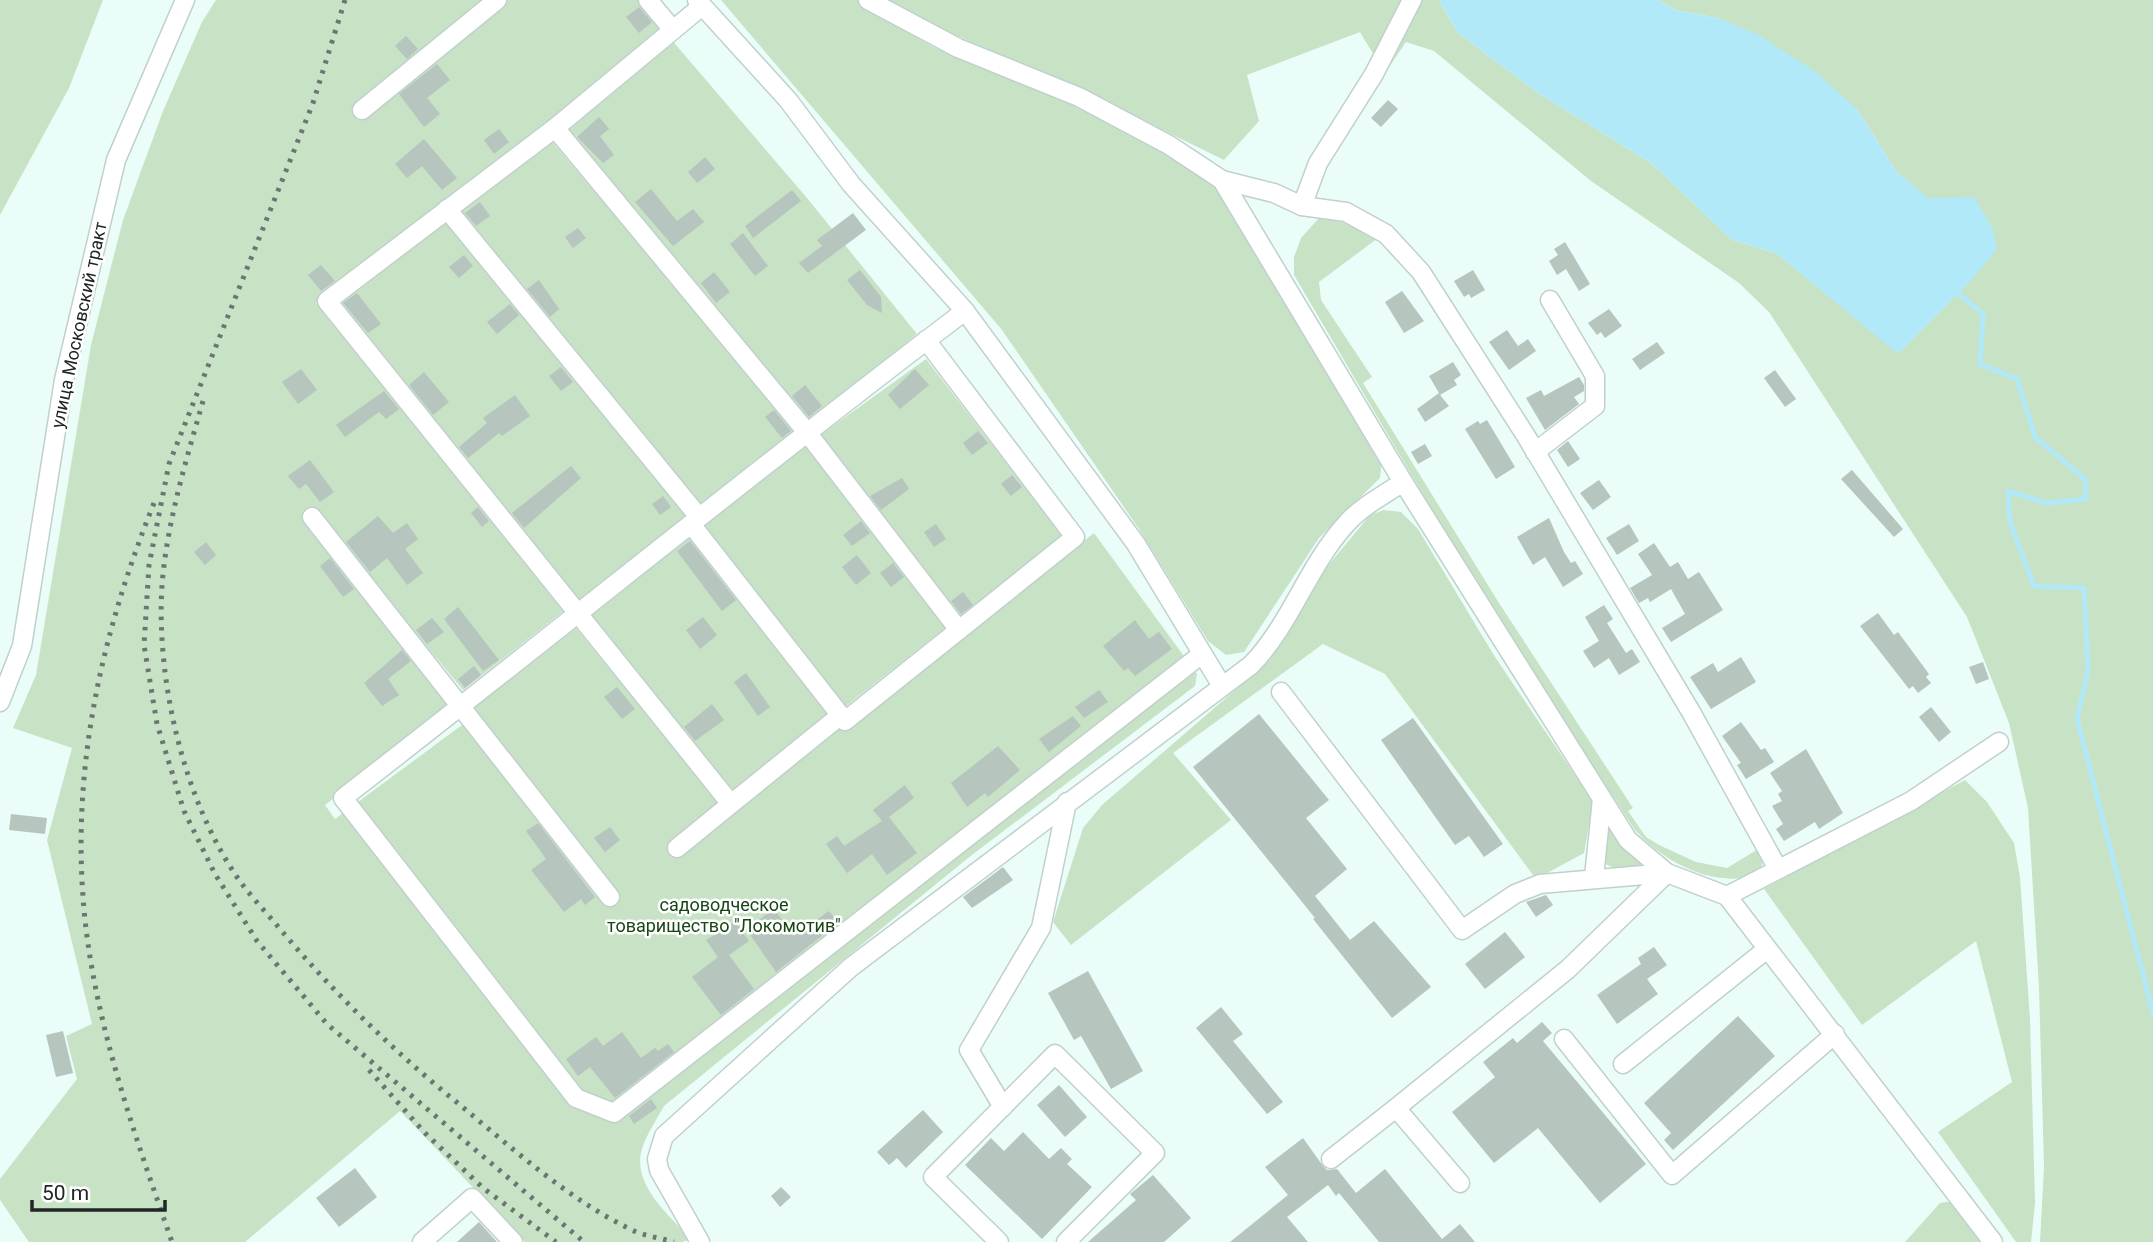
<svg xmlns="http://www.w3.org/2000/svg" width="2153" height="1242" font-family="Roboto,sans-serif">
<style>
.green{fill:#c8e2c5}
.water{fill:#b1e9f8}
.lines{fill:none;stroke-linecap:round;stroke-linejoin:round}
.stream{stroke:#b1e9f8;stroke-width:5}
.building{fill:#b6c5bd}
.minor-casing{stroke:#c0d1cd;stroke-width:21}
.minor{stroke:#fff;stroke-width:18}
.rail{stroke:#6b7573;stroke-width:5;stroke-dasharray:3.5 7;stroke-linecap:butt}
.labels{text-anchor:middle;stroke-width:5;stroke-linejoin:round;paint-order:stroke}
.street-label{font-size:18px;fill:#202625;stroke:#fff}
.park-label{font-size:18px;fill:#184515;stroke:#fff}
</style>
<rect width="100%" height="100%" fill="#ebfdf9"/>
<g class="green">
<polygon points="0,0 103,0 69,88 0,215"/>
<path d="M216,0H487L365,99L357,121L504,0H640L664,28L555,119L316,303L565,610L463,690L314,510L453,706L325,805L335,819L466,722L540,796L471,706L576,628L722,806L586,614L688,532L842,730L1094,533L1197,674L1195,686L968,858L664,1106C657,1119 648,1132 643,1146C629,1183 669,1215 691,1239L682,1242H525L400,1111L245,1242H29L0,1200V1179L77,1079L66,1036L92,1024L47,840L72,748L13,728L36,675L91,345L123,220L163,111L202,22Z"/>
<polygon points="721,0 859,0 875,14 935,48 1053,96 1133,134 1214,183 1382,459 1380,478 1319,538 1244,652 1226,655 1208,641 1139,529 1002,330"/>
<polygon points="889,0 1408,0 1378,62 1360,32 1247,75 1259,121 1224,160 1102,100 915,17"/>
<polygon points="1421,0 1439,0 1457,32 1538,93 1651,163 1732,240 1776,253 1899,353 1928,199 1896,171 1857,109 1718,18 1675,10 1658,0 2153,0 2153,1242 2040,1242 2044,1167 2039,987 2028,808 2009,723 1967,617 1769,312 1739,283 1591,181 1434,51 1406,42 1387,70"/>
<polygon points="670,38 807,198 917,334 810,421 565,127"/>
<polygon points="550,139 796,431 700,508 454,211"/>
<polygon points="446,215 689,516 579,606 334,302"/>
<path d="M1319,218L1361,226L1378,238L1319,282L1321,300L1372,377L1363,383L1499,603L1633,808L1628,811L1646,837L1659,845L1696,862L1727,868L1760,848L1764,859L1759,874C1715,890 1664,862 1635,830L1489,607L1294,275V257L1301,238Z"/>
<polygon points="926,359 1064,538 962,617 819,436"/>
<polygon points="806,445 950,624 846,706 702,526"/>
<polygon points="1384,510 1401,512 1418,529 1495,657 1593,802 1584,853 1536,879 1385,674 1323,644 1173,753 1231,820 1071,945 1053,922 1083,828 1102,805 1270,660 1326,568 1370,515"/>
<polygon points="1965,780 1987,802 2014,843 2020,877 2030,1019 2035,1203 2031,1242 2016,1242 1938,1132 2012,1082 1976,941 1862,1025 1764,889"/>
<polygon points="1605,819 1642,866 1643,869 1619,870 1603,863"/>
<polygon points="1947,1202 1954,1203 1988,1242 1905,1242 1940,1203"/>
</g>
<polygon class="water" points="1439,0 1658,0 1675,10 1718,18 1759,35 1816,72 1857,109 1896,171 1928,198 1974,197 1993,229 1997,249 1968,284 1898,354 1776,253 1732,240 1651,163 1538,93 1457,32"/>
<g class="lines">
<polyline class="stream" points="1955,291 1983,314 1980,364 2017,379 2035,437 2085,479 2086,499 2046,503 2008,491 2010,522 2034,586 2084,588 2088,671 2077,719 2153,1013"/>
</g>
<g class="building">
<polygon points="639,7 652,22 639,33 626,17"/>
<polygon points="406,36 418,49 407,59 395,46"/>
<polygon points="437,64 450,80 427,98 440,114 424,127 399,94"/>
<polygon points="1388,100 1398,109 1381,127 1371,118"/>
<polygon points="599,117 609,129 600,136 614,155 603,163 577,137"/>
<polygon points="499,129 509,142 494,154 484,140"/>
<polygon points="424,139 457,178 442,190 422,166 407,178 395,164"/>
<polygon points="705,157 715,169 697,183 688,172"/>
<polygon points="651,189 677,221 693,209 704,222 673,246 635,202"/>
<polygon points="792,190 801,201 753,238 745,226"/>
<polygon points="480,202 490,216 476,226 465,213"/>
<polygon points="853,213 866,230 808,273 799,263 822,246 817,240"/>
<polygon points="578,228 586,238 573,248 565,237"/>
<polygon points="743,233 768,266 755,276 730,244"/>
<polygon points="1565,242 1590,284 1579,291 1566,269 1557,275 1549,261 1558,255 1554,249"/>
<polygon points="464,255 473,266 459,278 449,267"/>
<polygon points="321,265 335,281 321,291 308,275"/>
<polygon points="860,270 881,297 882,313 867,305 847,280"/>
<polygon points="1473,270 1485,290 1471,298 1469,294 1464,297 1454,281"/>
<polygon points="714,272 730,292 716,303 701,283"/>
<polygon points="539,280 559,309 550,317 527,289"/>
<polygon points="1402,291 1424,321 1404,333 1385,302"/>
<polygon points="357,293 381,324 368,333 343,303"/>
<polygon points="510,304 519,315 497,334 487,322"/>
<polygon points="1609,309 1622,326 1605,338 1601,332 1597,335 1588,323"/>
<polygon points="1507,330 1518,346 1528,339 1536,351 1509,370 1489,342"/>
<polygon points="1657,342 1665,353 1640,370 1632,359"/>
<polygon points="1453,362 1461,375 1454,380 1457,385 1440,395 1449,406 1425,422 1417,409 1439,393 1429,376"/>
<polygon points="561,367 573,382 561,391 549,376"/>
<polygon points="301,369 317,390 298,404 282,382"/>
<polygon points="915,369 929,385 900,409 888,395"/>
<polygon points="1775,370 1796,399 1785,407 1764,378"/>
<polygon points="424,372 449,402 433,415 409,385"/>
<polygon points="1579,377 1584,385 1584,391 1574,397 1579,404 1545,430 1526,398 1541,390 1544,396"/>
<polygon points="805,385 822,406 809,417 792,396"/>
<polygon points="384,391 399,409 386,419 379,412 345,437 336,425"/>
<polygon points="515,395 530,416 502,436 499,433 468,458 459,447 487,423 483,418"/>
<polygon points="774,410 791,431 782,438 765,417"/>
<polygon points="1487,420 1515,467 1496,479 1465,429 1478,421 1480,424"/>
<polygon points="978,431 988,443 972,455 963,443"/>
<polygon points="1568,441 1580,459 1568,467 1557,450"/>
<polygon points="1425,444 1432,456 1418,464 1411,452"/>
<polygon points="310,460 334,492 320,502 306,484 299,489 288,476"/>
<polygon points="571,466 581,478 524,528 512,513"/>
<polygon points="1852,470 1903,529 1894,537 1841,479"/>
<polygon points="1012,475 1022,487 1011,496 1001,484"/>
<polygon points="902,478 909,489 881,510 870,496"/>
<polygon points="1599,480 1611,497 1593,510 1580,493"/>
<polygon points="663,496 671,507 660,515 652,504"/>
<polygon points="478,507 489,521 482,527 471,513"/>
<polygon points="378,516 393,533 407,523 418,539 405,549 423,573 407,585 387,558 370,572 346,542"/>
<polygon points="1549,518 1564,552 1571,563 1575,561 1583,574 1563,587 1545,557 1533,565 1517,537"/>
<polygon points="861,521 870,533 852,546 843,535"/>
<polygon points="936,524 946,539 934,547 924,532"/>
<polygon points="1629,524 1639,541 1617,555 1606,538"/>
<polygon points="690,541 736,600 722,611 677,551"/>
<polygon points="206,542 216,555 205,565 194,552"/>
<polygon points="1654,543 1670,567 1678,562 1688,579 1699,572 1723,610 1671,642 1662,628 1685,614 1671,589 1650,602 1648,598 1639,603 1630,588 1652,575 1638,554"/>
<polygon points="857,555 871,573 856,585 842,567"/>
<polygon points="330,558 354,589 343,597 320,566"/>
<polygon points="893,563 904,577 891,587 880,573"/>
<polygon points="963,592 973,605 961,614 951,601"/>
<polygon points="1604,605 1613,619 1607,623 1626,653 1632,649 1640,662 1619,675 1609,658 1594,668 1583,651 1599,641 1585,617"/>
<polygon points="458,607 499,660 483,671 444,619"/>
<polygon points="1878,613 1894,635 1898,632 1929,674 1926,677 1931,683 1918,693 1913,686 1909,689 1860,626"/>
<polygon points="703,617 717,635 700,649 686,630"/>
<polygon points="432,618 444,632 427,644 416,630"/>
<polygon points="1135,620 1149,639 1159,632 1172,649 1135,676 1128,668 1124,671 1103,646"/>
<polygon points="402,650 411,661 388,679 399,695 382,706 364,683"/>
<polygon points="1741,657 1756,682 1711,709 1690,677 1713,663 1718,672"/>
<polygon points="1983,662 1989,679 1976,684 1969,667"/>
<polygon points="474,666 481,675 465,688 458,679"/>
<polygon points="746,673 770,707 758,716 734,682"/>
<polygon points="617,687 635,709 622,719 604,697"/>
<polygon points="1099,690 1108,702 1084,718 1075,707"/>
<polygon points="712,704 724,720 695,741 684,727"/>
<polygon points="1931,707 1951,732 1939,742 1919,717"/>
<polygon points="1259,714 1329,800 1306,818 1347,869 1315,896 1350,940 1374,921 1431,987 1392,1018 1313,919 1315,918 1193,767"/>
<polygon points="1073,716 1081,726 1049,752 1039,739"/>
<polygon points="1413,718 1503,844 1484,857 1469,836 1455,845 1381,740"/>
<polygon points="1741,722 1761,750 1765,748 1774,762 1746,779 1737,765 1741,763 1722,736"/>
<polygon points="998,746 1020,770 988,797 985,793 967,807 951,783"/>
<polygon points="1806,749 1843,813 1819,829 1815,822 1784,841 1776,829 1783,824 1772,806 1782,801 1778,794 1782,791 1770,773"/>
<polygon points="905,785 914,798 889,817 917,853 887,875 872,854 847,873 826,844 837,836 844,846 882,821 873,810"/>
<polygon points="11,814 47,818 45,834 9,830"/>
<polygon points="538,823 595,897 585,905 581,899 564,912 531,870 546,859 526,831"/>
<polygon points="610,827 620,840 605,852 594,838"/>
<polygon points="1003,867 1013,880 972,908 963,897"/>
<polygon points="1546,895 1553,905 1536,917 1526,902"/>
<polygon points="774,909 794,936 829,911 838,923 776,972 746,929"/>
<polygon points="735,922 749,941 729,955 754,989 721,1015 692,977 718,957 706,940"/>
<polygon points="1505,932 1525,957 1485,989 1465,964"/>
<polygon points="1654,947 1667,965 1647,979 1658,994 1617,1024 1597,995 1641,964 1638,958"/>
<polygon points="1088,971 1143,1071 1111,1089 1081,1036 1074,1040 1048,993"/>
<polygon points="1221,1007 1243,1034 1233,1041 1283,1102 1267,1114 1196,1028"/>
<polygon points="1738,1016 1775,1056 1673,1150 1664,1140 1671,1133 1644,1103"/>
<polygon points="1542,1022 1552,1033 1543,1041 1646,1164 1600,1203 1538,1128 1494,1163 1452,1112 1495,1077 1483,1062 1513,1038 1517,1043"/>
<polygon points="63,1031 73,1073 56,1077 46,1035"/>
<polygon points="622,1032 641,1058 655,1048 658,1051 668,1044 674,1052 615,1098 590,1067 578,1076 566,1059 596,1037 603,1046"/>
<polygon points="1059,1085 1087,1117 1065,1137 1037,1105"/>
<polygon points="651,1099 657,1108 634,1124 629,1116"/>
<polygon points="923,1110 943,1132 906,1168 897,1158 889,1165 877,1152"/>
<polygon points="1023,1132 1049,1159 1061,1148 1072,1159 1067,1164 1092,1187 1042,1239 965,1165 991,1138 1004,1151"/>
<polygon points="1303,1138 1323,1166 1327,1170 1337,1169 1356,1193 1385,1169 1442,1239 1460,1224 1475,1242 1379,1242 1339,1193 1336,1196 1328,1185 1287,1217 1308,1242 1230,1242 1288,1195 1265,1167"/>
<polygon points="355,1168 377,1197 339,1227 316,1198"/>
<polygon points="1153,1175 1191,1218 1164,1242 1088,1242 1136,1200 1130,1194"/>
<polygon points="781,1187 791,1197 780,1207 771,1196"/>
<polygon points="479,1222 497,1242 457,1242"/>
</g>
<g class="lines">
<g class="minor-casing">
<g id="minor">
<polyline points="648,0 673,30"/>
<polyline points="697,0 788,100 851,184 965,311 1136,544 1222,686"/>
<polyline points="868,0 958,48 1079,97 1169,145 1222,180 1403,482"/>
<polyline points="702,6 555,128 806,431 959,630 1075,537 926,340"/>
<polyline points="362,110 497,0"/>
<polyline points="555,128 327,301 731,804 841,715"/>
<polyline points="1222,180 1274,193 1302,206 1346,212 1386,234 1421,272 1526,436 1691,712 1778,869"/>
<polyline points="1302,206 1318,163 1374,74 1412,0"/>
<polyline points="447,209 699,517"/>
<path d="M965,311C755,470 551,637 343,798L576,1098L614,1113L1202,654"/>
<polyline points="1535,452 1595,406 1595,376 1550,300"/>
<polyline points="312,517 610,897"/>
<polyline points="691,524 845,721 959,630"/>
<polyline points="1281,692 1462,930 1515,894 1540,884 1667,873 1568,969 1396,1108 1460,1183"/>
<polyline points="0,702 22,646 64,380 116,160 185,0"/>
<polyline points="677,848 731,804"/>
<polyline points="1594,877 1602,799"/>
<polyline points="1727,896 1911,801 1999,742"/>
<polyline points="1564,1039 1672,1175 1835,1034"/>
<polyline points="1623,1064 1767,949"/>
<polyline points="1003,1107 969,1050 1041,928 1067,802"/>
<polyline points="1331,1159 1396,1108"/>
<polyline points="422,1242 472,1198 513,1242"/>
<path d="M700,1242L659,1170L657,1159L664,1136L851,967L1251,665C1291,624 1308,565 1347,523C1362,506 1384,495 1403,482L1628,840L1667,873L1727,896L1993,1242"/>
<polyline points="999,1242 933,1177 1055,1054 1155,1153 1066,1242"/>
</g>
</g>
<use href="#minor" class="minor"/>
<g class="rail">
<polyline points="345,0 313,103 169,464 149,565 144,645 157,724 184,811 215,874 257,941 327,1024 584,1242"/>
<path d="M203,401C186,461 167,522 162,585C156,679 183,798 237,877C248,893 262,908 275,923C329,988 389,1047 454,1100C510,1146 567,1199 632,1230C645,1236 660,1238 674,1242"/>
<path d="M154,503C103,630 73,760 83,897C91,1013 134,1133 172,1242"/>
<polyline points="369,1070 425,1133 483,1188 556,1242"/>
</g>
</g>
<g class="labels">
<g class="street-label">
<text transform="translate(79 325) rotate(-78)" y="6">улица Московский тракт</text>
</g>
<g class="park-label">
<text x="724" y="911">садоводческое<tspan x="724" dy="21">товарищество "Локомотив"</tspan></text>
</g>
</g>
<path d="M32 1200v10h133v-10" fill="none" stroke="#202625" stroke-width="3.5"/>
<text x="42" y="1200" font-size="21" fill="#202625" stroke="#ffffff" stroke-width="5" paint-order="stroke">50 m</text>
</svg>
